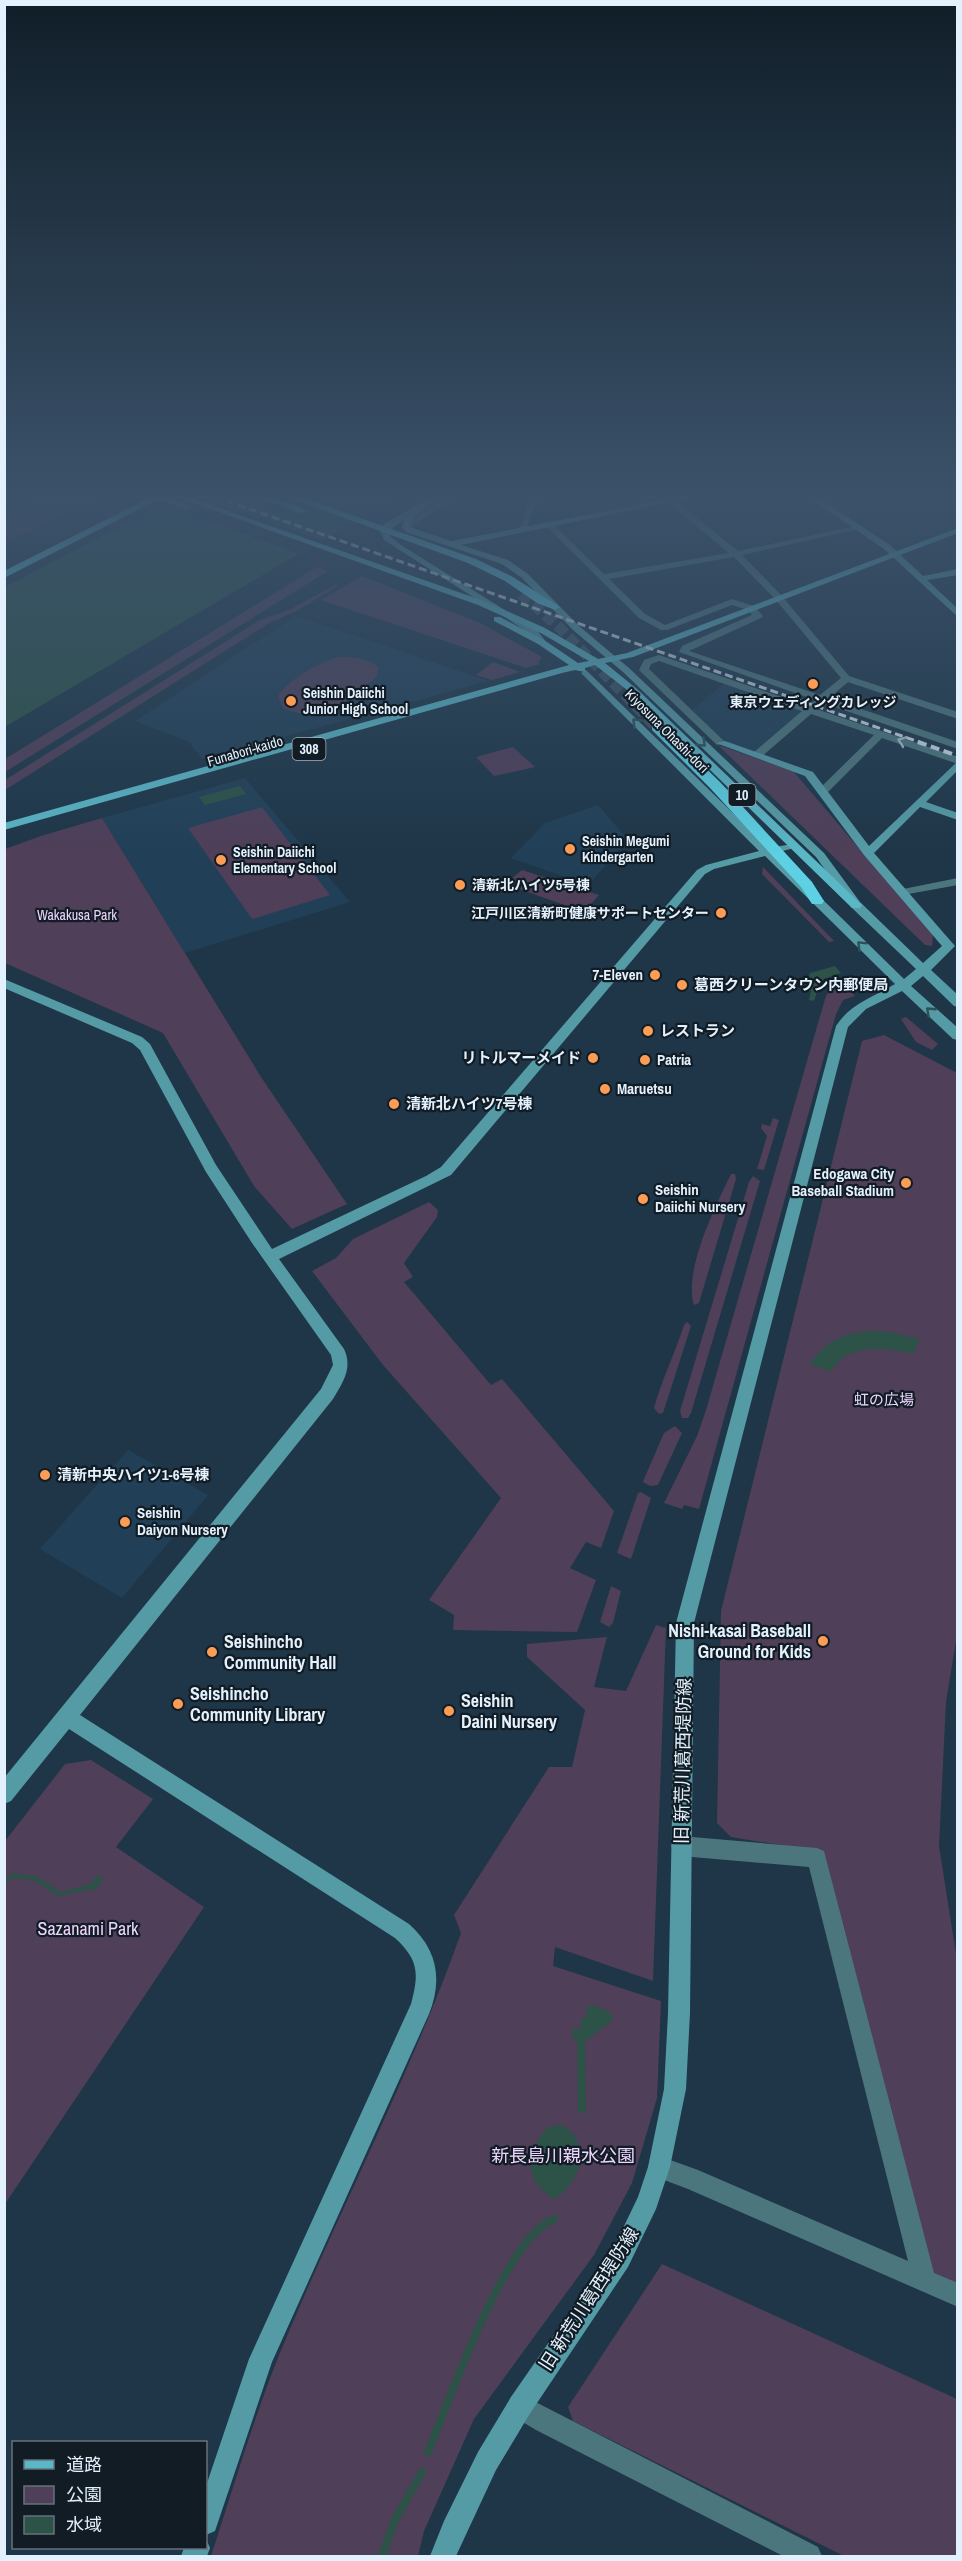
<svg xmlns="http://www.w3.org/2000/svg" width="962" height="2561" font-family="'Archivo Narrow','Noto Sans JP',sans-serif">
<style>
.built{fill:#214057}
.green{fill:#4f3f59}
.water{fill:#2d5248}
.pier{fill:#1e3648}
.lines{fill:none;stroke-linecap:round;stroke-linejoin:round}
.stream{stroke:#2d5248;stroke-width:8}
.highway-tunnel{stroke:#3b5263;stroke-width:11;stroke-dasharray:11 5;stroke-linecap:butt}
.street{fill:#4c767d;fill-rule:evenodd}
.secondary{fill:#559ba6;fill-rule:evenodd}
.primary{fill:#5ab7c6;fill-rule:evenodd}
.highway{fill:#5dd0e3;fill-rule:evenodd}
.rail-far1{stroke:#ccdce9;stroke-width:3;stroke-dasharray:8 4;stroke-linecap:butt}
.rail{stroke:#ccdce9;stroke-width:4;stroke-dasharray:9 4.5;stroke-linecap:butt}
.oneway{stroke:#2d4f59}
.oneway2{stroke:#a6c0ca}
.poi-dot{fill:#fd9c55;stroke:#121c25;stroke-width:2}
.labels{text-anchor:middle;stroke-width:4.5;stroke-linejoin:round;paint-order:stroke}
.far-poi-label{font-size:14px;font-weight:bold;fill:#e2f1fd;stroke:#121c25;text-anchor:start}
.far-street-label{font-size:14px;fill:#e2f1fd;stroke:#121c25}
.shield{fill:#121c25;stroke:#a4b1bc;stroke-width:1.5}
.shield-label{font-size:14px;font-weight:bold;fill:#e2f1fd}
.far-park-label{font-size:14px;fill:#eed5fe;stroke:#121c25}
.poi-label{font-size:15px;font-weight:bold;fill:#e2f1fd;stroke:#121c25;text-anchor:start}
.park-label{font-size:15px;fill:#eed5fe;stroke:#121c25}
.near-poi-label{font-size:18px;font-weight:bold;fill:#e2f1fd;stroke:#121c25;text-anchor:start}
.near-street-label{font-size:18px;fill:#e2f1fd;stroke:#121c25}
.near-park-label{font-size:18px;fill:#eed5fe;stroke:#121c25}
</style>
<rect width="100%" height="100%" fill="#1e3648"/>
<g class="built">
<polygon points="296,616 489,681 202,759 189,742 135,721"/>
<polygon points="726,682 805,709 755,752 723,741 692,710"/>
<polygon points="245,778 350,902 185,953 102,818"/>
<polygon points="598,805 628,840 588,885 511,858 545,823"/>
<polygon points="128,1450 208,1495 122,1598 40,1549"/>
</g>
<g class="green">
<polygon points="46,497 98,497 5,543 5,517"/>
<polygon points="317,567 328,571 5,772 5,759"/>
<polygon points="362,576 480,623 542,657 538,662 540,664 526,668 321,600"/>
<polygon points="335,585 339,585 295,612 269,623 5,790 5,780 260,620 289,610"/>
<path d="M339,657C354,657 366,657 378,667L377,677C347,699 323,726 283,708L278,696C287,680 321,661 339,657Z"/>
<polygon points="493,662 520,672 492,680 476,675"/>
<polygon points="718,745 793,771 933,935 932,946 925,945"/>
<polygon points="513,747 535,767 494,776 476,757"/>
<polygon points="262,807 330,895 252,919 188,828"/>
<polygon points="102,818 261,1077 347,1204 292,1229 254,1186 163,1033 5,963 5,849 41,836"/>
<polygon points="763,867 834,941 829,942 762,874"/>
<polygon points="522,870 599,895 584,912 505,884"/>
<polygon points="842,981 855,996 843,1000 836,1014 699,1509 684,1505 682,1509 664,1503 697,1436 706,1410 825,999 830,987"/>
<polygon points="906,1017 938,1044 932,1050 916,1042 901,1019"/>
<polygon points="884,1035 957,1073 958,1629 946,1702 939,1846 957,1960 957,2294 926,2282 822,1852 731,1837 717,1823 721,1611 862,1041"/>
<polygon points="773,1118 779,1120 764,1170 757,1169 767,1136 761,1128 762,1124 770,1126"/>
<path d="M731,1174H735L736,1179L699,1303L694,1305C683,1271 716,1205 731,1174Z"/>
<polygon points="753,1176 760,1181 691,1413 688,1418 682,1418 680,1411 749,1182"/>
<polygon points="429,1202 438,1210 437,1217 404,1263 413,1277 404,1282 491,1385 502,1379 614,1511 601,1548 586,1542 570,1568 596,1580 577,1632 453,1630 454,1615 429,1600 501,1498 383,1365 312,1271 336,1258 353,1239"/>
<path d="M687,1322L691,1326L663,1413L659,1414L654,1408C662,1379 675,1353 684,1325Z"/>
<polygon points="675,1426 682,1433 658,1485 650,1486 643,1482 644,1479 664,1433"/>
<polygon points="641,1492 651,1498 631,1559 617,1553 638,1493"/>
<polygon points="611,1586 621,1591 613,1623 609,1627 600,1622"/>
<path d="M656,1625L666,1628L653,1981L555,1947L553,1966L661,2001L657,2098L632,2183L594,2255L474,2419L424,2531L418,2556H211C236,2480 258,2402 290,2329C346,2197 413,2068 461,1933L454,1915L549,1767H572L585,1710L527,1657V1644L607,1637L594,1687L626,1691Z"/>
<polygon points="91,1760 153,1799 116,1847 204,1907 5,2204 5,1841 65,1764"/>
<polygon points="662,2264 957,2399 957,2556 844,2556 573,2421 568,2407"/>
</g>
<g class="water">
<polygon points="177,497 395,497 5,727 5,587"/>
<polygon points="240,786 246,794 205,805 199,797"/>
<polygon points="835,966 841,973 821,980 814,1001 809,1000 811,991 805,989 810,973"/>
<path d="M866,1331L891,1332L920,1339L913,1354C885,1347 847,1342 831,1372L810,1364C823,1343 842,1334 866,1331Z"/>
<polygon points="11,1873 36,1876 61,1892 90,1884 97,1875 103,1879 95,1891 92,1889 58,1896 33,1880 11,1878 5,1886 5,1881"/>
<polygon points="593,2005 610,2012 613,2020 587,2040 572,2039 573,2028 581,2029 581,2018 586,2018 587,2007"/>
<path d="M562,2125C594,2144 581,2182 554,2199C523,2181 525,2152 548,2127Z"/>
</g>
<polygon class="pier" points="171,497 198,497 322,540 341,529 344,530 4,730 5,727 299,554 159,503"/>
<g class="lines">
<g class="stream">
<polyline points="581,2039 582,2109"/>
<path d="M428,2452C449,2402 505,2237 554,2219"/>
<polyline points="382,2556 395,2520 422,2472"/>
</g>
<polyline class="highway-tunnel" points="521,594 559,627 656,727"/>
<g class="street">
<polygon points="446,497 455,497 410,528 404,528 404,524"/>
<polygon points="531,497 539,497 526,529 519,531"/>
<path d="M668,499H674L738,551L860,525V529L742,555L781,595L849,676L958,712V719L848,682L829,698L958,742V749L823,703L816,709L958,757V764L882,738L826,794H818V790L874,735L811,714L761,757H753V753L802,711L659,661L651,664L649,669L726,743L717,745L639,670L644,660L659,655L808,706L815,700L679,652L682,646L752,615L748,610L732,605L667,630H661L639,618L544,524L551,522L604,574L729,553L668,503ZM734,557L775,599L841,678L820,695L689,651L761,618L763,616L754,606L732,599L665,625L645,614L609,579Z"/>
<polygon points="958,878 958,885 903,895 897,892 903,889"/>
<polygon points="681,1836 817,1848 824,1851 934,2273 958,2283 958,2307 688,2189 651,2175 648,2167 651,2159 659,2156 698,2170 908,2261 809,1867 681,1856 674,1853 671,1846 674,1839"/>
<polygon points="520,2394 818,2547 822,2556 783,2556 536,2430 511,2415 508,2406 511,2397"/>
</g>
<g class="secondary">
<path d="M430,497H440L415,516L410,527L451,541L680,497H696L461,545L508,560L528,574L579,626L629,668L824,853L860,902L923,963L942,946L864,855L805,776L716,743L725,741L813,772L869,846L958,761V770L926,802L958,813V820L920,807L874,853L955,946L931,970L958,995V1007L954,1006L923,976L911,986L958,1028V1040L953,1039L902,991L866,1009L848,1027L694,1623L690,2013L686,2089L670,2167L656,2209L628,2267L529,2415L496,2470L456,2556H430L444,2521L478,2452L511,2397L612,2251L638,2197L648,2167L664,2089L668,2013L676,1623L836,1026C851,1003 872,998 895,984L765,856L714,869L705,874L451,1175L279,1259L344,1349C353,1368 343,1382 333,1399L80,1715L409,1924C437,1949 443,1979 429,2014L272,2362L215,2531L206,2535V2486L249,2359L411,2004C419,1974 419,1960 395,1938L69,1729L11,1801L4,1804V1778L321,1389L333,1365L331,1355L252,1243L206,1172L140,1050L132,1043L4,988V979L142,1037L150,1044L216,1165L272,1249L426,1176L441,1167L697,870L706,865L759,851L581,673L586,670L769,848L798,843V847L775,853L904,979L916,969L852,908L816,857L623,672L573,630L522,578L502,564L406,532L402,527L405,519L388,531L391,537L401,545L537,630L546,642L544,644H538L531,634L384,540L380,531L384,524Z"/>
<polygon points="808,497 817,497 890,545 923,576 958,569 958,575 927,580 958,609 958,617 884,549"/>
<polygon points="206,2539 210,2548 207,2556 181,2556 184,2548 206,2548"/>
</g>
<g class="primary">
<polygon points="155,497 166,497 194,508 187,510"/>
<polygon points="177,497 188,497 484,601 545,628 598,659 627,653 958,528 958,533 633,657 605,663 637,689 862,905 860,908 852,908 631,693 595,665 585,668 585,672 575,670 562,673 4,830 4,823 569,665 538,644 494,621 494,617 500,617 544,640 578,663 589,661 539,632 478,605"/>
</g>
<g class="highway">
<polygon points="151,497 163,497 4,578 4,571"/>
<polygon points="258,497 272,497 309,511 300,513"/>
<polygon points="287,497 301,497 476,559 513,577 560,607 555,610 537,603 505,581 468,563"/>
<polygon points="656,723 660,724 720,782 812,882 824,901 822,904 812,904 801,887 710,788 652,730 652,724"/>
</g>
<polyline class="rail-far1" points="215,497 922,743"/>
<polyline class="rail" points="918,742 958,756"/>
</g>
<defs><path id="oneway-chevron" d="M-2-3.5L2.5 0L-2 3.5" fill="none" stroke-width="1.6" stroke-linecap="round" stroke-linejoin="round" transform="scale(1.5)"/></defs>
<g class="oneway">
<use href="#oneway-chevron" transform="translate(636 722) rotate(-135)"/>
<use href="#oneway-chevron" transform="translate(702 743) rotate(44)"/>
<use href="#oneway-chevron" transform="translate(861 945) rotate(-135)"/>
<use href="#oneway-chevron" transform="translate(930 1011) rotate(-137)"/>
</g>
<use class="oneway2" href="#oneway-chevron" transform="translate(902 741) rotate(-160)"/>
<linearGradient id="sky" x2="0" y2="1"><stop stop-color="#101e28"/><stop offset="0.58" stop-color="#3b526a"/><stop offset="1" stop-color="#3b526a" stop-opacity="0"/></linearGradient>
<rect width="962" height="855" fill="url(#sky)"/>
<g class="poi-dot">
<circle cx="813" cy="684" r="6"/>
<circle cx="291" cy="701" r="6"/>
<circle cx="570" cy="849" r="6"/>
<circle cx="221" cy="860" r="6"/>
<circle cx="460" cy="885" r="6"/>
<circle cx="721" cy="913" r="6"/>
<circle cx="655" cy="975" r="6"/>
<circle cx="682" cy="985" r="6"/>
<circle cx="648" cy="1031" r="6"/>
<circle cx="593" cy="1058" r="6"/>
<circle cx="645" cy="1060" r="6"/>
<circle cx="605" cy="1089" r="6"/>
<circle cx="394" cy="1104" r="6"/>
<circle cx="906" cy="1183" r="6"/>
<circle cx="643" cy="1199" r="6"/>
<circle cx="45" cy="1475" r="6"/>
<circle cx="125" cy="1522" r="6"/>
<circle cx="823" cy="1641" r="6"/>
<circle cx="212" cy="1652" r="6"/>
<circle cx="178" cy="1704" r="6"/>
<circle cx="449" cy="1711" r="6"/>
</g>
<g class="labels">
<g class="far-poi-label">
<text x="303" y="698">Seishin Daiichi<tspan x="303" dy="16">Junior High School</tspan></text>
<text x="813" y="707" text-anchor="middle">東京ウェディングカレッジ</text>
<text x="582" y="846">Seishin Megumi<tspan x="582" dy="16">Kindergarten</tspan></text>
<text x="233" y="857">Seishin Daiichi<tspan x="233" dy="16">Elementary School</tspan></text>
<text x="472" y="890">清新北ハイツ5号棟</text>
<text x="709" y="918" text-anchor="end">江戸川区清新町健康サポートセンター</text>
</g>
<g class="far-street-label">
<text transform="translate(667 731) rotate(45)" y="5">Kiyosuna Ohashi-dori</text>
<text transform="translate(245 751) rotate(-16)" y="5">Funabori-kaido</text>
</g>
<g class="shield">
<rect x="292.5" y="738" width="33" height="22" rx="4.5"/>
<rect x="728.5" y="784" width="27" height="22" rx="4.5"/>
</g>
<g class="shield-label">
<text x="309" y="754">308</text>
<text x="742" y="800">10</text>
</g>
<g class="far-park-label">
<text x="77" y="920">Wakakusa Park</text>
</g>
<g class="poi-label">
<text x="643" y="980" text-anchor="end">7-Eleven</text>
<text x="694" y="990">葛西クリーンタウン内郵便局</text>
<text x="660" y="1036">レストラン</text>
<text x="581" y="1063" text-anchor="end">リトルマーメイド</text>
<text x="657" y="1065">Patria</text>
<text x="617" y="1094">Maruetsu</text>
<text x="406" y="1109">清新北ハイツ7号棟</text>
<text x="894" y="1179" text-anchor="end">Edogawa City<tspan x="894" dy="17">Baseball Stadium</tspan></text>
<text x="655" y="1195">Seishin<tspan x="655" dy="17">Daiichi Nursery</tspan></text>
<text x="57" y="1480">清新中央ハイツ1-6号棟</text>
<text x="137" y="1518">Seishin<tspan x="137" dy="17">Daiyon Nursery</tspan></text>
</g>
<g class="park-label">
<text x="884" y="1405">虹の広場</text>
</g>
<g class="near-poi-label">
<text x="811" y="1637" text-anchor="end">Nishi-kasai Baseball<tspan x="811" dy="21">Ground for Kids</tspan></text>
<text x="224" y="1648">Seishincho<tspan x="224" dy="21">Community Hall</tspan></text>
<text x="190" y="1700">Seishincho<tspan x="190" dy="21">Community Library</tspan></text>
<text x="461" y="1707">Seishin<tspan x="461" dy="21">Daini Nursery</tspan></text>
</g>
<g class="near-street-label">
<text transform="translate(683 1761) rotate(-89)" y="6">旧 新荒川葛西堤防線</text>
<text transform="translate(589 2299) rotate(-57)" y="6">旧 新荒川葛西堤防線</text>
</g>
<g class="near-park-label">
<text x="88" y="1935">Sazanami Park</text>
<text x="563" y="2162">新長島川親水公園</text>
</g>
</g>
<rect width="962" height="2561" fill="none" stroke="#e2f1fd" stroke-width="12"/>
<rect x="12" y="2441" width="195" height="108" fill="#121c25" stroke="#65717b" stroke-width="1.5"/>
<rect x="24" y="2460" width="30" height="9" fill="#5ab7c6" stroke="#65717b" stroke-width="1.5"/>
<text x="66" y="2471" font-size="18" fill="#e2f1fd">道路</text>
<rect x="24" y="2486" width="30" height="18" fill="#4f3f59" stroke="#65717b" stroke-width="1.5"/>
<text x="66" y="2501" font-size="18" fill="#e2f1fd">公園</text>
<rect x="24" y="2516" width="30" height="18" fill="#2d5248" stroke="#65717b" stroke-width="1.5"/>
<text x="66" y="2531" font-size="18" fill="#e2f1fd">水域</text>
</svg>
